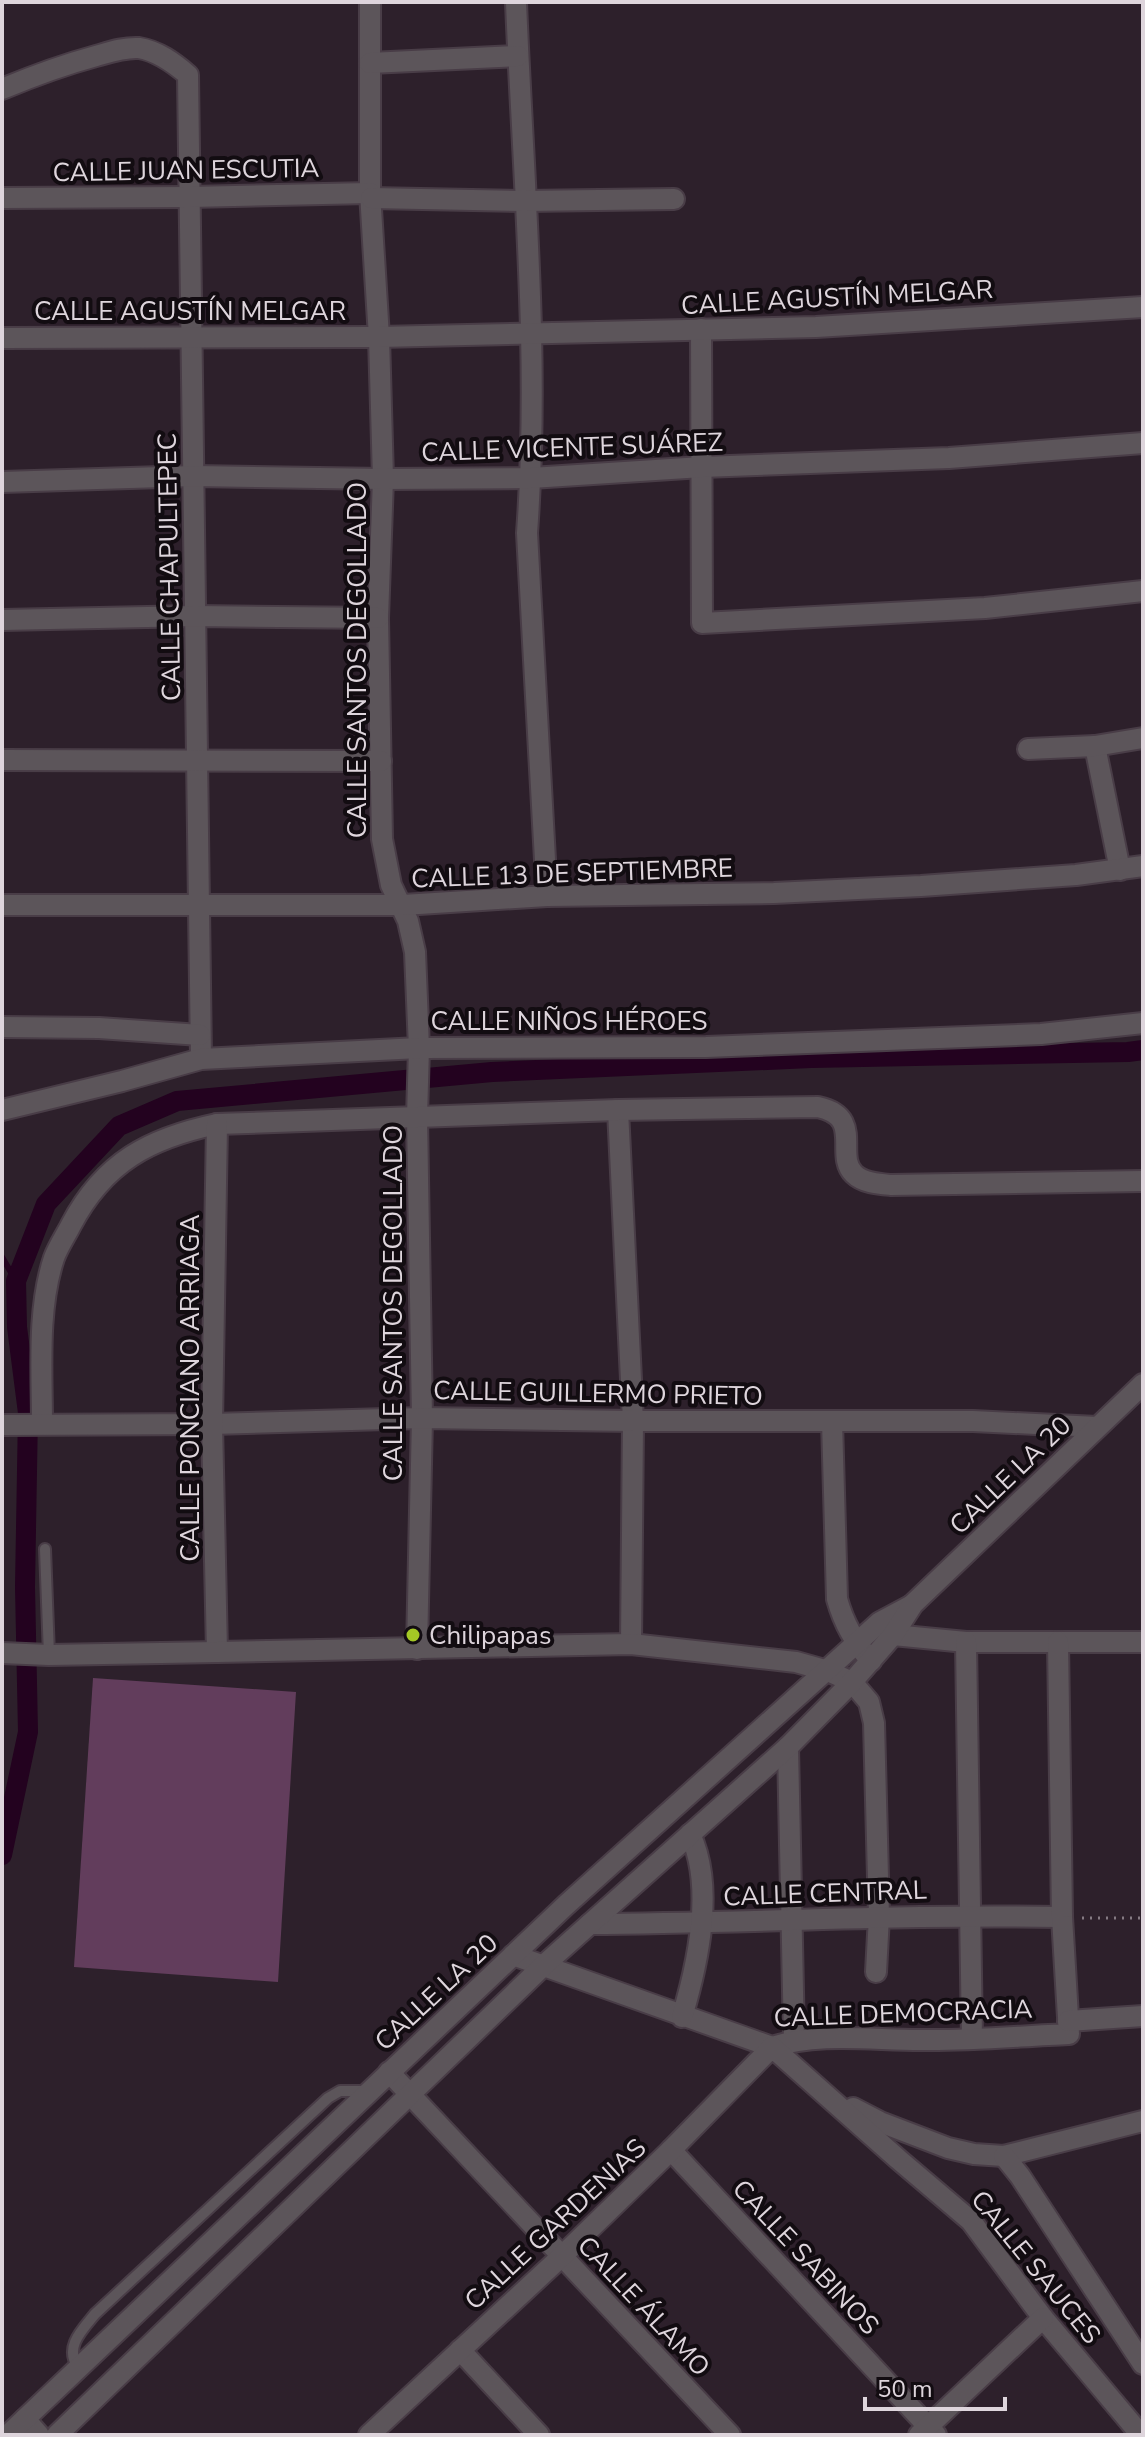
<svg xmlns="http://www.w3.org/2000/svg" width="1145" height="2437" font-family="'Nunito Sans',sans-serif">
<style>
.green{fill:#623d5c}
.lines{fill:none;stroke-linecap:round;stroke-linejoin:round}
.stream{stroke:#23021f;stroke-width:6}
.canal{stroke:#23021f;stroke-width:20}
.service-casing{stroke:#493d47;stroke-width:14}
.minor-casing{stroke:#493d47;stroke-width:24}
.tertiary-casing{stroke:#493d47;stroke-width:24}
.path{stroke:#857a83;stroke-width:3;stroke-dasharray:2 6;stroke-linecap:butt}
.service{stroke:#5c555a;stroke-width:10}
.minor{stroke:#5c555a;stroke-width:20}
.tertiary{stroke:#5c555a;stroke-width:20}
.poi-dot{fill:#a4c825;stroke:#120c11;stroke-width:3}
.labels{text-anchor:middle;stroke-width:8;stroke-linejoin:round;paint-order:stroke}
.street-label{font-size:26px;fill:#ded5dc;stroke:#120c11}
.poi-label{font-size:26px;fill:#ded5dc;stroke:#120c11;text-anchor:start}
</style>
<rect width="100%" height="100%" fill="#2d202b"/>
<polygon class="green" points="93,1678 296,1692 278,1982 74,1967"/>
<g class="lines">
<polyline class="stream" points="2,1257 16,1281"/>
<polyline class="canal" points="2,1855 28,1732 25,1587 28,1413 17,1327 16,1281 46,1204 119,1126 177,1101 492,1072 811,1058 1128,1052 1143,1050"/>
<g class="service-casing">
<g id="service">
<polyline points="45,1549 49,1655"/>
<path d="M78,2367C64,2347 82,2330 95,2314L328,2098L340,2091H367"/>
</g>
</g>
<g class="minor-casing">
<g id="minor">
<polyline points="370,2 370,193 379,337 383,479 378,618 382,839 391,885 408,921 415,952 419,1048 417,1117 422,1418 417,1649"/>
<path d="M516,2C523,179 540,356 527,533L547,896"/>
<polyline points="370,63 518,56"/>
<path d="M2,89C33,76 63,65 96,56C110,52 125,47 139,48C158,51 174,63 188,75L201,1059"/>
<polyline points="2,198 190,197 370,193"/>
<polyline points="371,198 524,201 674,199"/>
<polyline points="701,329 702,623 985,608 1143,591"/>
<polyline points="2,338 379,337 816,327 1143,307"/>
<polyline points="2,482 194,476 383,479 531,478 702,467 949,458 1143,443"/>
<polyline points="2,620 195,616 378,618"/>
<polyline points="1095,746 1120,870"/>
<polyline points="1028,749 1095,746 1143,738"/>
<polyline points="2,760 381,761"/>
<polyline points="2,905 403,905 547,896 774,893 921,886 1076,875 1143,866"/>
<polyline points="2,1027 99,1028 200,1035"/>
<polyline points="2,1110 122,1081 201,1059 419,1048 706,1047 1041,1034 1143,1023"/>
<polyline points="618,1110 633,1421 631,1644"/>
<path d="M832,1421L837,1599C844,1624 854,1641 871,1661"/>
<path d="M42,1424C42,1371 37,1309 54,1258C58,1247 66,1235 71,1225C104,1162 150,1138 217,1124L618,1110L818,1107C865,1117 834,1155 854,1174C863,1183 879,1184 891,1185L1143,1181"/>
<polyline points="2,1425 212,1424 422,1418 633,1421 973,1421 1097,1427"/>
<polyline points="883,1625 893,1635 966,1642 1143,1642"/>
<polyline points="966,1642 972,2039"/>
<polyline points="217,1652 212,1424 217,1124"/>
<polyline points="2,1653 49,1655 217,1652 631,1644 796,1662 828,1671 852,1682 869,1702 874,1723 879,1916 876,1972"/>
<polyline points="788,1747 794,2040"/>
<path d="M590,1924C748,1923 904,1914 1062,1917"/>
<path d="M513,1955L772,2047C819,2032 871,2040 920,2040C969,2041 1020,2036 1069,2034L1062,1917L1058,1642"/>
<path d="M682,2017C698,1963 715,1887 690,1834"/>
<polyline points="1068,2021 1143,2016"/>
<polyline points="389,2072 730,2435"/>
<polyline points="853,2108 880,2122 948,2148 974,2154 1004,2156 1143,2121"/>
<polyline points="671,2150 936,2435"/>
<polyline points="1004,2156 1020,2176 1143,2364"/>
<polyline points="460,2350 539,2435"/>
<polyline points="25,2419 39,2435"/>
<polyline points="369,2435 562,2256 671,2150 772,2047 898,2159 971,2221 1043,2318 1141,2435"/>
<polyline points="919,2435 1043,2318"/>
</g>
</g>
<g class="tertiary-casing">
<g id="tertiary">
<polyline points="8,2435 566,1905 880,1622 910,1606"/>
<polyline points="57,2435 544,1965 788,1747 852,1682 893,1635 913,1604 1143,1384"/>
</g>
</g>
<polyline class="path" points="1082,1918 1143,1918"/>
<use href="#service" class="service"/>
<use href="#minor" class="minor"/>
<use href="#tertiary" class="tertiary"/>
</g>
<circle class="poi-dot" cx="413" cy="1635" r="8"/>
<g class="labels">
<g class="street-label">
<text transform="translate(186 170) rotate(-1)" y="9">CALLE JUAN ESCUTIA</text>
<text transform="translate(837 297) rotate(-3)" y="9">CALLE AGUSTÍN MELGAR</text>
<text x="190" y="320">CALLE AGUSTÍN MELGAR</text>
<text transform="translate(572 447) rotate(-2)" y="9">CALLE VICENTE SUÁREZ</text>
<text transform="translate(169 567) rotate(-91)" y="9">CALLE CHAPULTEPEC</text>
<text transform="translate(357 660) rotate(-90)" y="9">CALLE SANTOS DEGOLLADO</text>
<text transform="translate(572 873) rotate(-2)" y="9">CALLE 13 DE SEPTIEMBRE</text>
<text x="569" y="1030">CALLE NIÑOS HÉROES</text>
<text transform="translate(393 1303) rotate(-90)" y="9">CALLE SANTOS DEGOLLADO</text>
<text transform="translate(190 1388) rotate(-90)" y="9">CALLE PONCIANO ARRIAGA</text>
<text transform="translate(598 1393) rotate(1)" y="9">CALLE GUILLERMO PRIETO</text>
<text transform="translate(1010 1475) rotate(-44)" y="9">CALLE LA 20</text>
<text transform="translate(825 1893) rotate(-2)" y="9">CALLE CENTRAL</text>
<text transform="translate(436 1992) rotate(-43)" y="9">CALLE LA 20</text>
<text transform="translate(903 2013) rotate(-2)" y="9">CALLE DEMOCRACIA</text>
<text transform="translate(555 2224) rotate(-43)" y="9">CALLE GARDENIAS</text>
<text transform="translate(806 2257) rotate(47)" y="9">CALLE SABINOS</text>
<text transform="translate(1036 2267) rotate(51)" y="9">CALLE SAUCES</text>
<text transform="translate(644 2306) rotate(47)" y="9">CALLE ÁLAMO</text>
</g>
<g class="poi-label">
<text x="429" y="1644">Chilipapas</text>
</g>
</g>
<rect width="1145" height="2437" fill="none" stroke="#ded5dc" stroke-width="8"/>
<path d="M865 2397v12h140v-12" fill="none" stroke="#ded5dc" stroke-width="4"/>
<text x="877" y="2397" font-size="24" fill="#ded5dc" stroke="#120c11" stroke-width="6" paint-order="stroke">50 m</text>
</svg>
